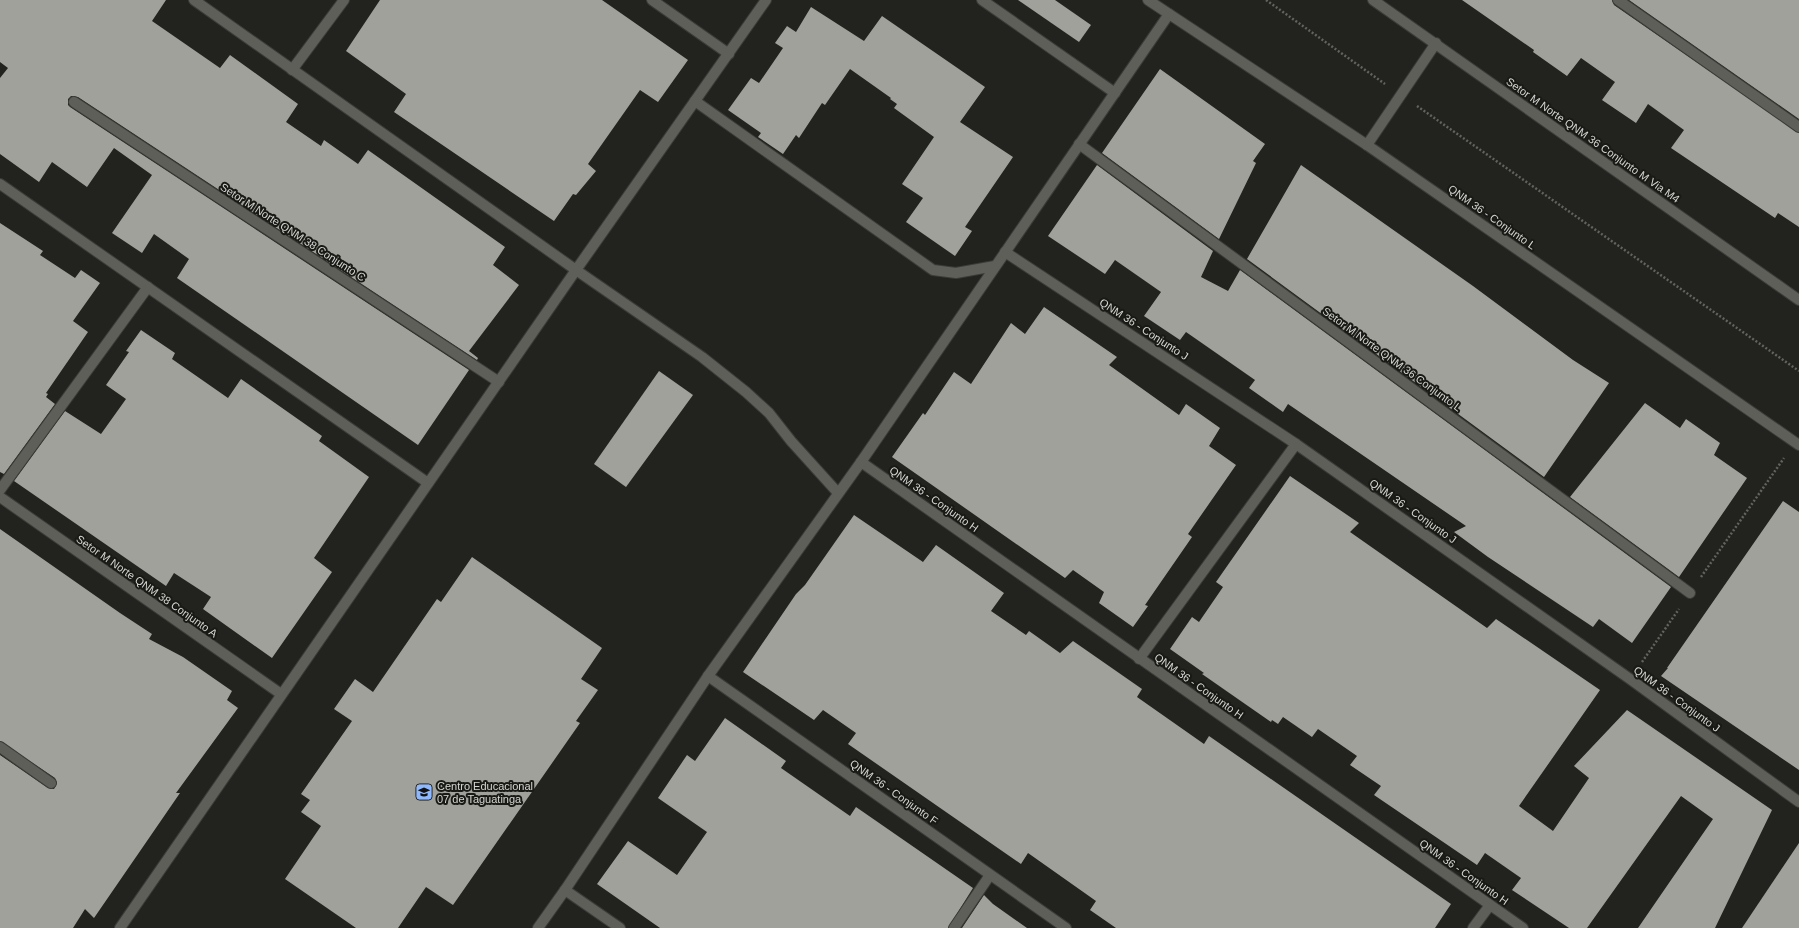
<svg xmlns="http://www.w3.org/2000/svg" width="1799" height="928" font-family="Helvetica,sans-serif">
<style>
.building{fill:#a1a19c}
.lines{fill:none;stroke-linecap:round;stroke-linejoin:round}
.service-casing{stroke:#3b3c39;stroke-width:12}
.pedestrian-casing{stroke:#3b3c39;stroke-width:12}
.minor-casing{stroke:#3b3c39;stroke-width:12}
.secondary-casing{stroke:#3b3c39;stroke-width:12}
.path{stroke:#62625f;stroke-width:2.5;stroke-dasharray:2 2;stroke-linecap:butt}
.service{stroke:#5f5f5a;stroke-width:10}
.pedestrian{stroke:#5f5f5a;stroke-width:10}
.minor{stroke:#5f5f5a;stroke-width:10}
.secondary{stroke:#5f5f5a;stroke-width:10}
.labels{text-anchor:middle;stroke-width:4;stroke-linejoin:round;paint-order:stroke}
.street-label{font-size:11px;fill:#d5d6d3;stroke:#191915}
.poi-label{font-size:11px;fill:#d5d6d3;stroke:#191915;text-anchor:start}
</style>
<rect width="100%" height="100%" fill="#22221e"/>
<g class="building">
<polygon points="0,0 166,0 152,21 220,68 230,55 298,104 286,122 321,146 324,140 358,164 368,150 505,247 493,265 519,285 469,351 478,358 477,360 78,97 71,96 68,99 68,105 70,107 469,370 418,445 177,278 189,259 154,234 142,253 112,233 152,175 114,148 87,187 52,162 39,182 0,154 0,78 8,68 0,62"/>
<polygon points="380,0 602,0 688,60 658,102 640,90 588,164 596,171 576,195 573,194 554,221 394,112 406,94 346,51"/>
<polygon points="1018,0 1055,0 1091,25 1079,42"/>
<polygon points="1462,0 1612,0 1614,5 1799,133 1799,227 1778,213 1775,218 1671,148 1684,130 1648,104 1636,123 1602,100 1615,82 1581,58 1567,76 1533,52 1534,50"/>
<polygon points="1629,0 1799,0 1799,119"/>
<polygon points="811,7 864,41 882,16 985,87 960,122 1013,157 965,227 972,231 955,256 906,222 923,198 902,184 934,137 894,108 897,104 890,99 891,98 850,69 825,105 822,103 799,138 796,135 783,154 758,137 761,133 728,110 751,78 759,83 783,48 775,43 787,26 796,32"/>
<polygon points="1160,69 1265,144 1253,161 1256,163 1219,239 1102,153"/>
<polygon points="1097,165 1213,251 1201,277 1228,291 1240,270 1671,587 1632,643 1599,619 1593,627 1488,557 1454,532 1466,526 1288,404 1283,412 1249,388 1255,380 1186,332 1180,340 1144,316 1161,292 1115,260 1105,274 1048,236"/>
<polygon points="1301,165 1473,286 1573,360 1609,383 1544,477 1247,259"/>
<polygon points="0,223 43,251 40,255 75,278 81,270 100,283 73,321 88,332 46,393 48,394 46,397 55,404 4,474 0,472"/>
<polygon points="1044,307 1117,357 1109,365 1179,415 1186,404 1220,428 1209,446 1236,465 1188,534 1192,537 1145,605 1148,606 1133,627 1099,603 1104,592 1073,570 1065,578 892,457 923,413 925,415 954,372 971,384 1011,323 1025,334"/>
<polygon points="141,330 175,353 172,359 228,398 241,379 322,436 319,441 369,477 314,558 332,572 272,658 203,609 211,597 174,573 166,586 14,481 65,411 101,434 126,399 106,385 129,352 126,351"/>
<polygon points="659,371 693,395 626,487 594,464"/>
<polygon points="1645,403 1680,428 1686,419 1720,443 1714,455 1747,478 1679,577 1570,497"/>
<polygon points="1290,476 1359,523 1350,532 1487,628 1496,619 1600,690 1519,806 1553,831 1589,778 1574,766 1627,710 1772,810 1715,928 1638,928 1713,819 1681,796 1587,928 1569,928 1512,890 1521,878 1485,853 1477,865 1374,795 1381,786 1350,765 1357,756 1318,729 1312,737 1283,717 1278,724 1272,720 1271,722 1202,674 1204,673 1170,649 1192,617 1199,622 1223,587 1216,582"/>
<polygon points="1783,501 1799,512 1799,770 1661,676 1668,668 1667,668"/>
<polygon points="854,515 923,562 936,545 1004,593 991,611 1026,635 1029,631 1060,653 1073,641 1142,689 1137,697 1204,744 1209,736 1451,904 1435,928 1116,928 1090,910 1096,901 1028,853 1021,864 848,744 856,733 823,710 814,720 743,672 796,594 805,585"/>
<polygon points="0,529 120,613 152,634 149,639 183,657 232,691 227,700 238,708 176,793 180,793 94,918 85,909 73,928 0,928 0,755 48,788 54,789 57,783 55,778 0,741"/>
<polygon points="472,557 602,648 581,679 598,690 576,721 580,723 453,905 426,887 398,928 356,928 285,879 321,826 301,812 310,800 301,794 352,721 334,709 355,679 373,692 437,599 441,602"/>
<polygon points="725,718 786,761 781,768 850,816 856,807 973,888 948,928 660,928 597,884 628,841 677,875 707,832 658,798 687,755 695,761"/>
<polygon points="1799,843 1799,928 1742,928"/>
<polygon points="984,895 993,904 1027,928 962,928"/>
</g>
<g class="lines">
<g class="service-casing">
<g id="service">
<polyline points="982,0 1115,93"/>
<polyline points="695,101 933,270 956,273 995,266"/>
<polyline points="576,270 702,357 746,392 769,413 791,441 838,493"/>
</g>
</g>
<g class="pedestrian-casing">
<g id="pedestrian">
<polyline points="292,70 344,0"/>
<polyline points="0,490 148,287"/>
<polyline points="1139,659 1296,444"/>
<polyline points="954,928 990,875"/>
<polyline points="1473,928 1490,905"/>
</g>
</g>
<g class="minor-casing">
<g id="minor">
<polyline points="194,0 576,270"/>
<polyline points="652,0 729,54"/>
<polyline points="1618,0 1799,127"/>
<polyline points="74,102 499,382"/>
<polyline points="1079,144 1690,593"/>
<polyline points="0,184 428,483"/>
<polyline points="1005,252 1296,444 1630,679 1799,802"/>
<polyline points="861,462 1523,928"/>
<polyline points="0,497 281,694"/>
<polyline points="708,676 1066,928"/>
<polyline points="0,747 51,783"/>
<polyline points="565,890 620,928"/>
<polyline points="120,928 576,270 766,0"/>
<polyline points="538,928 565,890 708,676 861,462 1169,14"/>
</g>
</g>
<g class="secondary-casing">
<g id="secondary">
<polyline points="1148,0 1367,145 1799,445"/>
<polyline points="1373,0 1799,300"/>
<polyline points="1367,145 1436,43"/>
</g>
</g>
<g class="path">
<polyline points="1266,0 1385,84"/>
<polyline points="1417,106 1799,371"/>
<polyline points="1701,577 1784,458"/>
<polyline points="1642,662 1679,609"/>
</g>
<use href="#service" class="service"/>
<use href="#pedestrian" class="pedestrian"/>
<use href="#minor" class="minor"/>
<use href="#secondary" class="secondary"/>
</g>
<defs>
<g id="school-square" transform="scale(0.9)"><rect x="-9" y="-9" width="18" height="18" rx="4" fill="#8fb8fd" stroke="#191915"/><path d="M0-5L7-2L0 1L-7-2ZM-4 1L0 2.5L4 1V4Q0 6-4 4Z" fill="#111"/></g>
</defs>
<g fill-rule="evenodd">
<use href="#school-square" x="424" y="792"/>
</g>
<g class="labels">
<g class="street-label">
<text transform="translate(1593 140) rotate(35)" y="4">Setor M Norte QNM 36 Conjunto M Via M4</text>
<text transform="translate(1492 217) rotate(35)" y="4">QNM 36 - Conjunto L</text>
<text transform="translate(293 232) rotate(33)" y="4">Setor M Norte QNM 38 Conjunto C</text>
<text transform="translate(1144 329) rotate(33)" y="4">QNM 36 - Conjunto J</text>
<text transform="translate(1392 359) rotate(36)" y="4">Setor M Norte QNM 36 Conjunto L</text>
<text transform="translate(934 499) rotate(35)" y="4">QNM 36 - Conjunto H</text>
<text transform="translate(1413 511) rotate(35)" y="4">QNM 36 - Conjunto J</text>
<text transform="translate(147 586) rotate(35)" y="4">Setor M Norte QNM 38 Conjunto A</text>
<text transform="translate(1199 686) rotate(35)" y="4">QNM 36 - Conjunto H</text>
<text transform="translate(1677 699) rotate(36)" y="4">QNM 36 - Conjunto J</text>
<text transform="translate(894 792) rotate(35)" y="4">QNM 36 - Conjunto F</text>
<text transform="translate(1464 872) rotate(35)" y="4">QNM 36 - Conjunto H</text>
</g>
<g class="poi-label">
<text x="437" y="790">Centro Educacional<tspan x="437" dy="13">07 de Taguatinga</tspan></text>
</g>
</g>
</svg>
